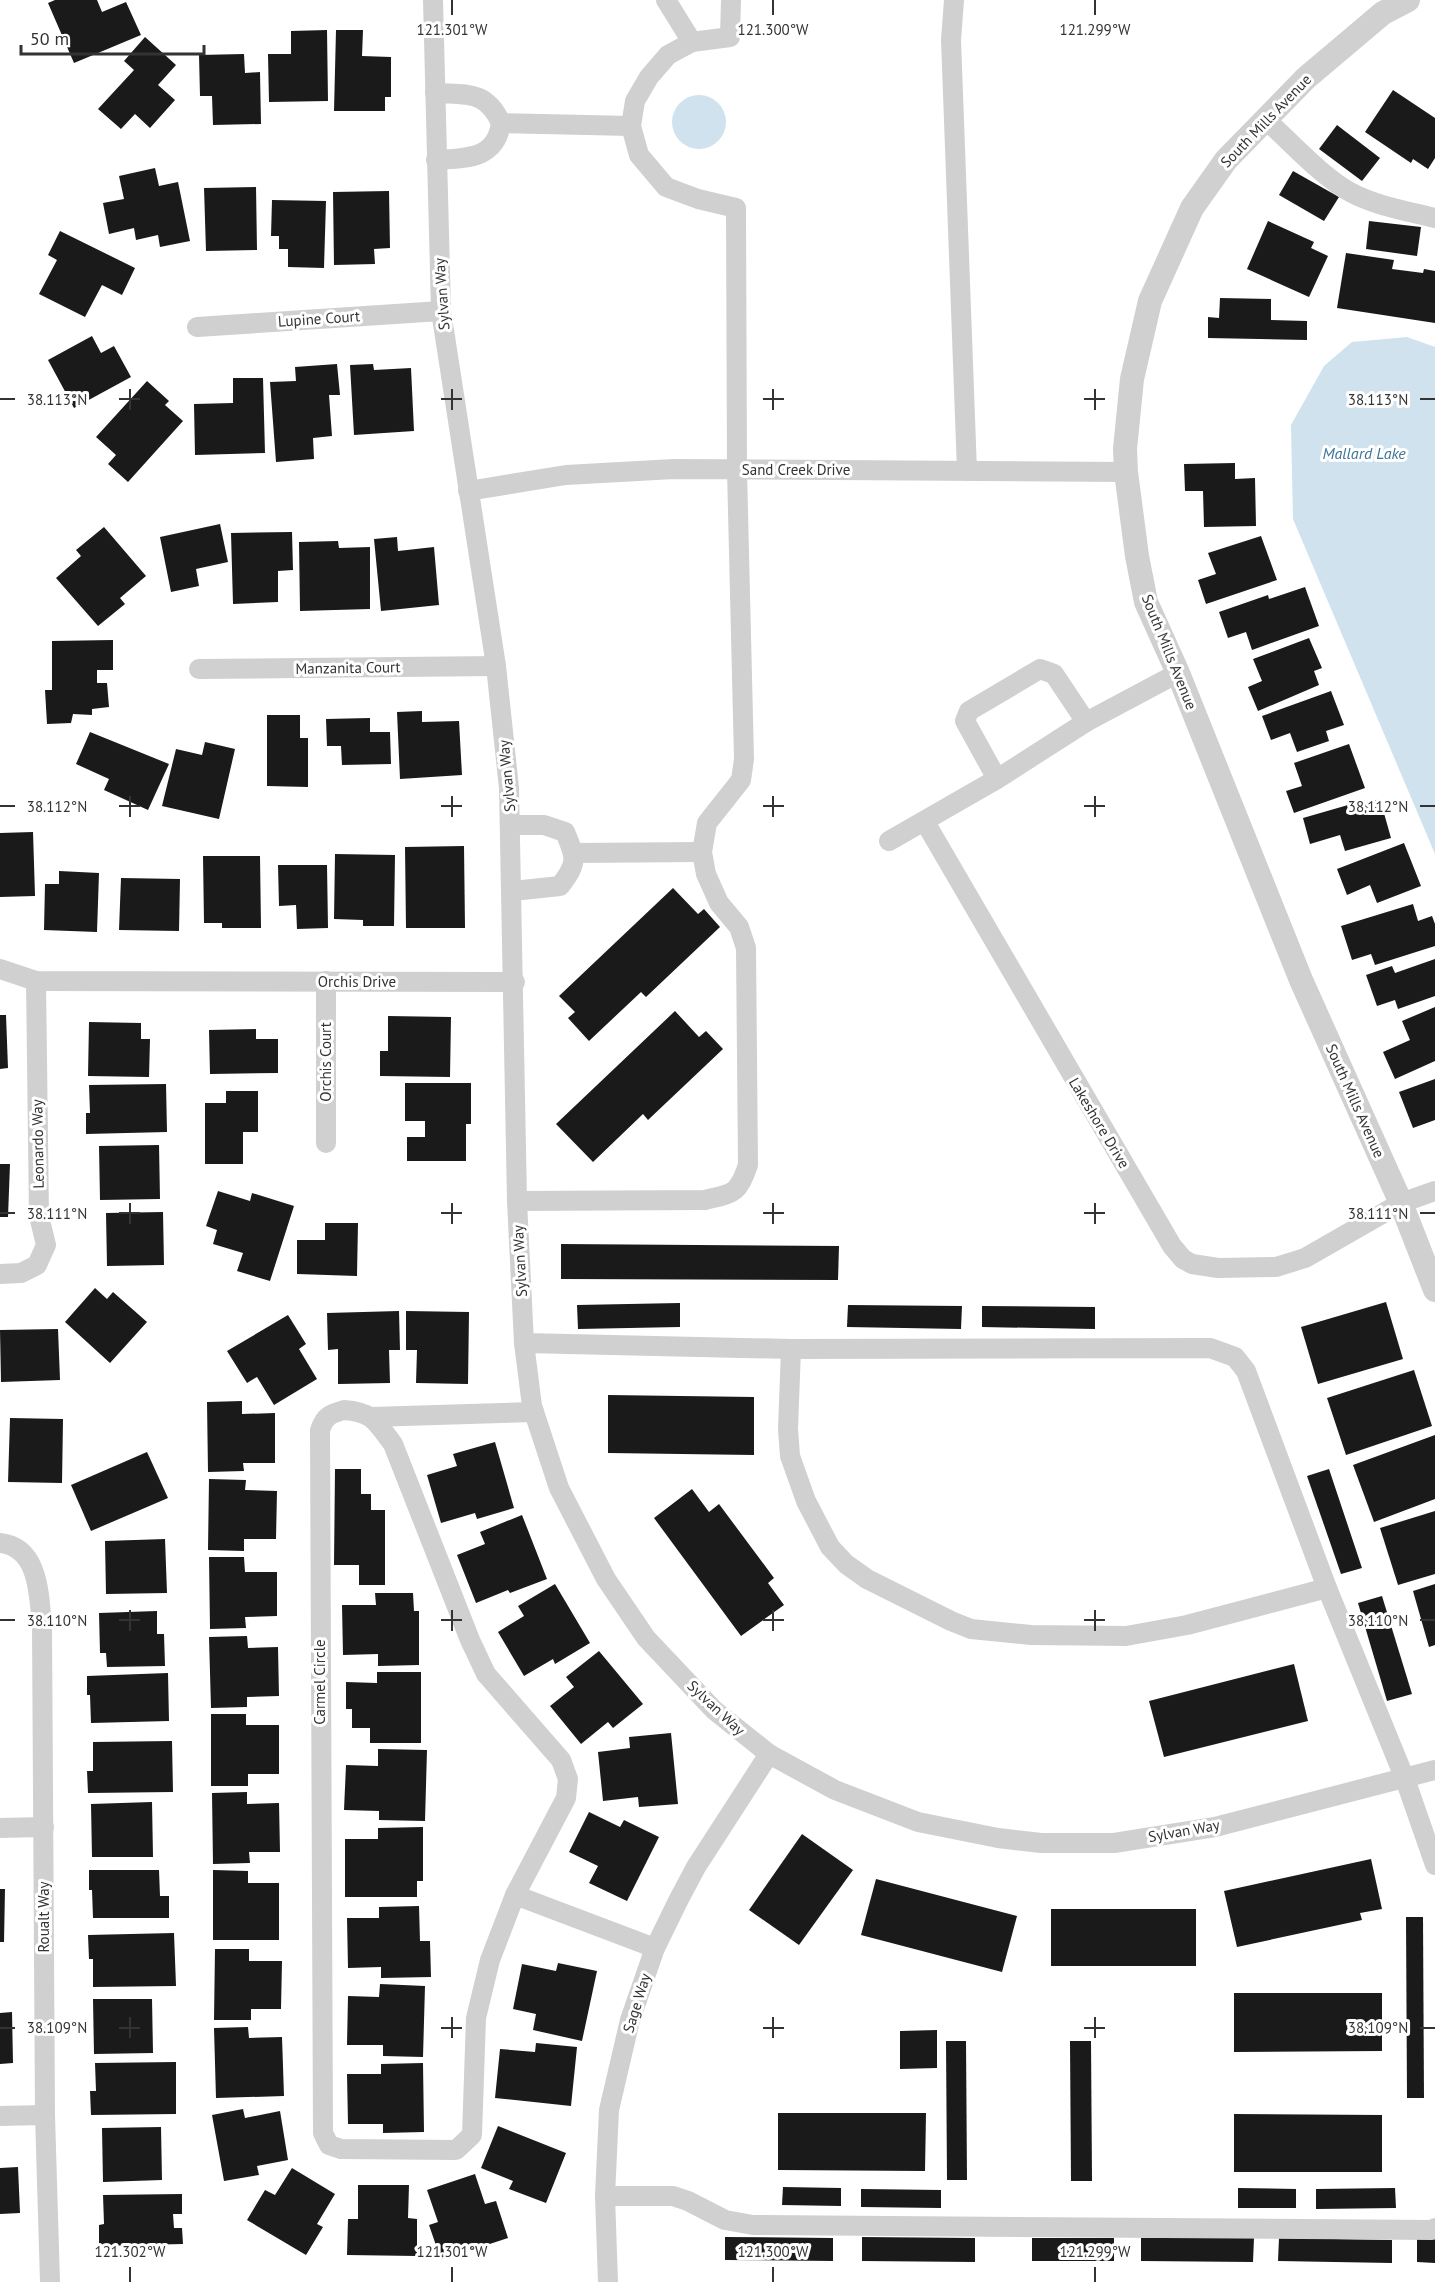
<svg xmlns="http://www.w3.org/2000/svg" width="1435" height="2282" font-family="'PT Sans',sans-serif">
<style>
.water{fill:#cfe2ee}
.building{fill:#1a1a1a}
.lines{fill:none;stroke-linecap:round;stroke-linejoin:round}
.minor{stroke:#d0d0d0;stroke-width:20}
.tertiary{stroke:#d0d0d0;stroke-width:24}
.ticks{fill:none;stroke:#333;stroke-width:2}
.labels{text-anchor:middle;stroke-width:6;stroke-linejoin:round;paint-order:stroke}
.street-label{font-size:15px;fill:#333;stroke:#fff}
.water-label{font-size:16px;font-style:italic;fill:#3f7597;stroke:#fff}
.ticks-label{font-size:15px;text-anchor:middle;fill:#333;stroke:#fff;stroke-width:6;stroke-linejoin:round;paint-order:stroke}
</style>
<rect width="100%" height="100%" fill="#fff"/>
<g class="water">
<circle cx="699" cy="122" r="27"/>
<polygon points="1407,337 1435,347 1435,854 1293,519 1291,425 1324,366 1352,342"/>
</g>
<g class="building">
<polygon points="55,0 97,0 102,12 126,2 141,35 74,63 48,3"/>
<polygon points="327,30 328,101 269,102 268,54 291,54 291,31"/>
<polygon points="336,30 363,30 362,56 391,57 391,97 385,97 385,111 334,111"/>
<polygon points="145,37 176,65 158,85 175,100 150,128 135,114 121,129 98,109 134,70 124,61"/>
<polygon points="244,54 245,73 260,72 261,124 213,125 212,96 200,96 199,55"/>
<polygon points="1393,90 1435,118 1435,158 1428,169 1413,159 1411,163 1365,132"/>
<polygon points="1337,125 1380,158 1362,181 1319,149"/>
<polygon points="155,168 159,186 178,182 190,241 160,247 158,235 136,240 134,228 109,234 103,203 124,199 119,176"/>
<polygon points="1293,171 1339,197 1324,221 1279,195"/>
<polygon points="256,187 257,250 206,251 204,188"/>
<polygon points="389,191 390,248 374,249 375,264 334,265 333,192"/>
<polygon points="272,200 326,201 324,268 288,267 288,249 279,249 279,236 271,236"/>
<polygon points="1268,221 1314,242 1311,248 1328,256 1309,297 1247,269"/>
<polygon points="1369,221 1421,227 1417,256 1366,249"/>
<polygon points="60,231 135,268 122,295 102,285 85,317 39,294 57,260 48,255"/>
<polygon points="1346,253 1394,260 1392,269 1423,273 1424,269 1435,271 1435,323 1337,308"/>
<polygon points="1220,298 1271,299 1271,320 1307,321 1307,340 1208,338 1208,317 1219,318"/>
<polygon points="92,336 101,353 114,346 131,377 74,408 48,360"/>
<polygon points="337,364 340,395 329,395 332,436 313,438 314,459 276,462 270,382 296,381 295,367"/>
<polygon points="373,364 374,370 411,368 414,431 354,435 350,365"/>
<polygon points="233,378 263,378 265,453 195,455 194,404 233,403"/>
<polygon points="147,381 169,401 165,405 183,421 128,482 108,464 116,455 96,437"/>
<polygon points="1235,463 1235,479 1255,478 1256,526 1204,527 1203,491 1185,491 1184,464"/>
<polygon points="220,524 228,562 196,569 199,586 171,592 160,537"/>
<polygon points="104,527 146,576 120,598 125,604 98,626 56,578 81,556 76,550"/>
<polygon points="292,532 293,570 278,571 278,602 233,604 231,533"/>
<polygon points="1261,536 1277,580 1206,604 1198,580 1216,574 1208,553"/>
<polygon points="397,537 398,551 434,547 439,605 381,611 374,539"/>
<polygon points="338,541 339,548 370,547 370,609 300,611 299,542"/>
<polygon points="1305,587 1319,626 1252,650 1246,632 1228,638 1219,612 1268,595 1269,599"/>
<polygon points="1309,638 1322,668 1314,671 1319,685 1258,711 1248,687 1262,681 1253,659"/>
<polygon points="113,640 113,670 97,670 97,683 107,683 109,707 92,709 92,715 73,714 71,723 47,724 45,690 52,690 52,641"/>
<polygon points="1331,691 1344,725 1326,731 1329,741 1297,752 1290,733 1271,740 1262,716"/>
<polygon points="422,711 422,722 459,721 462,775 400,779 397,712"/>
<polygon points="267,715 300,715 300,738 308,738 308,787 267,786"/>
<polygon points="370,718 370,732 390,732 391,764 342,765 341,746 327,746 326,719"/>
<polygon points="90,732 169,764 148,810 104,790 109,779 76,764"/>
<polygon points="205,742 235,749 219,819 162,806 176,749 202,755"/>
<polygon points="1349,744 1365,788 1294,813 1286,791 1302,786 1294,763"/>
<polygon points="1380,799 1391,838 1345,851 1340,835 1310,844 1303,818 1348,805 1349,808"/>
<polygon points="33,832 35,896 0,897 0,833"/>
<polygon points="1404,843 1421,886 1377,903 1370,885 1347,895 1337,869"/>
<polygon points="464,846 465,928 406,928 405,847"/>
<polygon points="335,854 395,855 394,926 363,926 363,920 334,919"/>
<polygon points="203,856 260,856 261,928 222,928 222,923 204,923"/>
<polygon points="278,865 327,865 328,928 297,929 296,905 279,906"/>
<polygon points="59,871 99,873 97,932 44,930 45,884 59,884"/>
<polygon points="121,878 180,879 179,931 119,930"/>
<polygon points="673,888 698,914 704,909 720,927 646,997 641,992 589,1041 568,1018 575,1012 559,996"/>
<polygon points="1413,904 1418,921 1432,916 1435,924 1435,946 1375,965 1371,954 1352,960 1341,926"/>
<polygon points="1435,959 1435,996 1398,1009 1395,1000 1377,1006 1366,975 1392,966 1395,973"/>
<polygon points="1435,1007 1435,1061 1395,1079 1383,1052 1410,1040 1402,1021"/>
<polygon points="675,1011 699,1037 706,1031 723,1049 648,1120 643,1114 593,1162 556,1124"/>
<polygon points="0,1015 6,1015 8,1068 0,1069"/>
<polygon points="388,1016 451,1017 450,1077 380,1076 380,1051 388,1051"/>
<polygon points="89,1022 141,1023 141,1039 150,1039 149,1077 88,1076"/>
<polygon points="256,1029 256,1039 278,1039 278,1073 210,1074 209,1030"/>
<polygon points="1435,1079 1435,1120 1413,1128 1399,1092"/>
<polygon points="405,1083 471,1083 471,1124 466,1124 466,1161 407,1161 407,1137 425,1137 425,1121 405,1121"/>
<polygon points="166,1084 167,1132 86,1134 86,1113 90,1113 89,1085"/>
<polygon points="226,1091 258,1091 258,1132 243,1132 243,1164 205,1164 205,1103 226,1103"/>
<polygon points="159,1145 160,1199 100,1200 99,1146"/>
<polygon points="0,1164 10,1164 8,1217 0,1217"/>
<polygon points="218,1191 250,1201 252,1193 294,1206 270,1281 237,1271 243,1253 213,1244 217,1230 206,1226"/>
<polygon points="163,1212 164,1265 107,1266 106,1213"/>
<polygon points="325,1223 358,1223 357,1276 297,1274 297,1240 325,1240"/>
<polygon points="561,1244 839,1246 838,1280 561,1279"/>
<polygon points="95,1288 107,1299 113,1292 147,1322 110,1363 65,1322"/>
<polygon points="1386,1302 1403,1359 1318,1384 1301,1327"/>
<polygon points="680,1303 680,1327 578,1329 577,1305"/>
<polygon points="848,1305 962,1306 961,1329 847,1327"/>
<polygon points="982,1306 1095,1307 1095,1329 982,1327"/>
<polygon points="399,1311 400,1350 389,1350 390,1383 338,1384 338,1349 328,1350 327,1313"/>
<polygon points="406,1311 469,1312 468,1384 416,1383 417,1350 406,1350"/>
<polygon points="288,1315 306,1344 299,1349 317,1379 274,1405 257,1377 247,1383 227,1351"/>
<polygon points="58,1329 60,1380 1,1382 0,1330"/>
<polygon points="1414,1370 1432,1426 1346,1455 1327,1398"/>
<polygon points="608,1395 754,1397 754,1455 608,1453"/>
<polygon points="242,1401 242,1414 275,1413 275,1463 243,1463 244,1471 208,1472 207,1402"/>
<polygon points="10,1418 63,1419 62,1483 8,1482"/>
<polygon points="1435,1435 1435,1499 1374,1522 1353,1465"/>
<polygon points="495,1442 514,1508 477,1519 475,1513 441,1523 427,1475 457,1466 453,1454"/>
<polygon points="147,1452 168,1498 91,1531 71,1485"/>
<polygon points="335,1469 361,1469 361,1494 371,1494 371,1510 385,1510 385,1585 359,1585 359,1565 334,1565"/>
<polygon points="1329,1469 1362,1568 1341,1574 1307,1476"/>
<polygon points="209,1479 246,1480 245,1490 277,1491 276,1539 244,1539 244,1551 208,1550"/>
<polygon points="692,1489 709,1512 719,1504 774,1578 768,1583 784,1605 741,1636 654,1518"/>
<polygon points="1435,1511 1435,1574 1398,1585 1380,1528"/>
<polygon points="522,1515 547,1579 510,1593 508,1590 476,1603 457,1555 485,1544 480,1532"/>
<polygon points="165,1539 167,1593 106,1594 105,1541"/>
<polygon points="209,1557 244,1557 245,1572 277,1572 277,1616 245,1617 246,1628 210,1629"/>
<polygon points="555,1584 590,1643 555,1664 553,1659 524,1676 498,1632 524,1616 518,1606"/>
<polygon points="1435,1584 1435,1645 1429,1647 1413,1591"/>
<polygon points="375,1593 413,1593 414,1611 419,1611 419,1665 378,1666 378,1654 343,1655 342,1605 376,1605"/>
<polygon points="1382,1596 1412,1694 1387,1701 1358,1603"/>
<polygon points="157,1611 157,1634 164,1634 165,1666 107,1667 106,1653 100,1653 99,1613"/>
<polygon points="247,1636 248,1648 278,1647 279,1696 247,1697 247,1707 211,1708 209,1637"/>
<polygon points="599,1651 643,1704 613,1728 608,1722 581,1744 550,1706 574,1687 566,1677"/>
<polygon points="1294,1664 1308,1721 1164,1757 1149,1701"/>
<polygon points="377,1672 421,1672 421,1743 370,1743 370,1728 352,1728 352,1709 346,1709 346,1682 377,1683"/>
<polygon points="168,1673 169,1721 91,1723 90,1695 87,1695 87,1676"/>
<polygon points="211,1714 246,1714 246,1725 279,1725 279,1774 248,1774 248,1786 211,1786"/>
<polygon points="671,1733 678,1804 639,1807 638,1797 603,1801 598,1752 630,1748 629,1737"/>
<polygon points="172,1741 173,1792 88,1793 87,1771 93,1771 93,1742"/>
<polygon points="378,1749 427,1750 425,1821 379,1820 379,1811 344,1810 346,1765 378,1766"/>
<polygon points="247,1792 247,1804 279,1803 280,1852 249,1852 250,1863 213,1864 212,1793"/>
<polygon points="152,1802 153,1857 92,1857 91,1804"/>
<polygon points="589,1812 620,1827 624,1820 659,1837 627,1901 589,1883 598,1866 569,1852"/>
<polygon points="423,1827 423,1881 417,1881 417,1897 345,1897 345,1839 378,1839 378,1828"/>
<polygon points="802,1834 853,1870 799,1945 749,1910"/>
<polygon points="1371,1859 1382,1909 1360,1913 1362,1920 1237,1947 1224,1891"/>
<polygon points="89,1870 159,1870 160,1896 169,1896 169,1918 93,1918 92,1890 89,1890"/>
<polygon points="213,1870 248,1871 248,1883 279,1883 279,1940 213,1940"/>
<polygon points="876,1879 1017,1916 1002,1972 861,1935"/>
<polygon points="0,1889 5,1889 4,1942 0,1942"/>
<polygon points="419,1906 420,1941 430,1941 431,1977 381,1978 381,1967 348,1968 347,1918 379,1918 379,1907"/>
<rect x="1051" y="1909" width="145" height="57"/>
<polygon points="1406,1917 1423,1917 1424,2098 1407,2098"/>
<polygon points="174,1933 176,1986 93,1987 93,1959 89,1959 88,1935"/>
<polygon points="215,1949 249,1949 249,1961 282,1961 281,2009 251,2009 251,2020 214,2020"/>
<polygon points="558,1963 597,1971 582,2041 533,2030 536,2014 513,2009 522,1964 556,1971"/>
<polygon points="380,1984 425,1986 423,2057 383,2056 383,2045 347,2045 348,1996 379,1997"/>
<polygon points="1234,1993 1382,1993 1382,2051 1234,2052"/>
<polygon points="93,1999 152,1999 153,2053 94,2054"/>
<polygon points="12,2012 13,2063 0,2064 0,2013"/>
<polygon points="248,2027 249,2038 282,2037 284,2096 216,2098 214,2028"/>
<polygon points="937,2030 937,2068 900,2069 900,2031"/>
<polygon points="946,2041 966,2041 967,2180 947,2180"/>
<polygon points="1070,2041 1091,2041 1092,2181 1071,2181"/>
<polygon points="536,2043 577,2047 571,2106 495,2098 500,2049 535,2052"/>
<polygon points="176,2062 176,2114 91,2115 90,2091 96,2091 95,2063"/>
<polygon points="423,2063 424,2132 383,2133 383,2124 348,2124 347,2074 381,2074 381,2064"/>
<polygon points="243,2109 245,2118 280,2111 288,2160 257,2166 259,2175 224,2181 212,2115"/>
<polygon points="778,2113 926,2113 925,2171 778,2170"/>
<polygon points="1234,2114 1382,2115 1382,2172 1234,2172"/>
<polygon points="498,2126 566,2153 546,2203 509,2189 513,2181 481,2168"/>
<polygon points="161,2127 162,2180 103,2182 102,2128"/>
<polygon points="18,2167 20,2213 0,2214 0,2168"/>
<polygon points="292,2168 335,2194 317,2224 323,2227 306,2255 247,2220 265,2190 275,2195"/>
<polygon points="475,2174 485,2204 496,2201 508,2238 441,2260 429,2225 438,2222 427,2190"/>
<polygon points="358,2185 409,2185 408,2218 417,2219 417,2256 347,2255 348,2219 358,2219"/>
<polygon points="783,2187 841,2188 841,2206 782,2205"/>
<polygon points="1238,2188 1296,2189 1296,2208 1238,2208"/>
<polygon points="1395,2188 1396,2208 1316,2209 1316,2189"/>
<polygon points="861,2189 941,2190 941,2208 861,2207"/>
<polygon points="182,2194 182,2214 173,2214 174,2228 182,2228 183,2244 99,2246 99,2225 104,2224 103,2195"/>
<polygon points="725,2237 833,2238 833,2261 725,2260"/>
<polygon points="862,2237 975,2238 975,2262 862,2261"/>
<rect x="1032" y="2238" width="82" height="23"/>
<polygon points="1141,2238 1254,2238 1253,2262 1141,2261"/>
<polygon points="1279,2238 1392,2240 1392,2263 1278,2261"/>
<polygon points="1417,2239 1435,2239 1435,2263 1417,2262"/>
</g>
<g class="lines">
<g class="minor">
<polyline points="433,0 441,311 496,666 509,788 517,1201 524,1343 532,1406 559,1488 606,1579 646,1638 714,1710 769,1754 835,1790 918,1822 998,1838 1041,1843 1114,1843 1215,1827 1435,1770"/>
<polyline points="666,0 692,42"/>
<polyline points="954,0 951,40 967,471"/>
<path d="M435,93C467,95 486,90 501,123L631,126"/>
<path d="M1265,119C1290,141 1321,176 1350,192C1376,206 1407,211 1435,218"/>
<path d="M436,160C465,158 496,160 501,123"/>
<polyline points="197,327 441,311"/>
<polyline points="468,491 566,475 674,469 1126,472"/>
<polyline points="199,669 496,666"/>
<polyline points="997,779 965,721 969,711 1040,669 1054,674 1086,722"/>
<polyline points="925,822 1172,1246 1183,1259 1192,1264 1218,1268 1276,1267 1305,1258 1401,1203 1435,1191"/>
<path d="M511,825H544L565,832C576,858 578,863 560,886L513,891"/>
<polyline points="889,841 997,779 1086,722 1178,673"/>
<polyline points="574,853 702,852"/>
<polyline points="0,969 36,981 515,982"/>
<polyline points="326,981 326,1143"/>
<path d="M517,1201L705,1200C733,1193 738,1195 748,1165L746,948L739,927L719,903L706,874L702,852L707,823L741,780L744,759L737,470L736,208L698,199L666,187L639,155L631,126L635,101L649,77L668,55L692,42L730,37L731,0"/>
<polyline points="0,1274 21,1273 37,1265 46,1245 39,1216 36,981"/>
<polyline points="524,1343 791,1349 1210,1348 1235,1357 1246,1371 1327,1588 1405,1779 1435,1865"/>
<polyline points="791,1349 788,1429 790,1456 806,1501 830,1547 846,1564 867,1579 951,1621 971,1629 1031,1635 1126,1636 1187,1625 1327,1588"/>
<path d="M344,1410C373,1412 376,1422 393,1444L470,1640L486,1674L561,1760L568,1779L566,1798L515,1895L490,1960L476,2018L472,2135L456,2150L341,2149L329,2145L323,2133L320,1430C325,1416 330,1414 344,1410Z"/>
<polyline points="371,1417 534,1412"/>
<path d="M0,1543C40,1547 39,1597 42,1627L45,2115L50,2282"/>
<polyline points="0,1828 44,1827"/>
<polyline points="515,1895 655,1948"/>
<polyline points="0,2116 45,2115"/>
<polyline points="605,2196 673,2196 688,2201 725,2220 753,2225 1432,2230 1435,2228"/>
<polyline points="608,2282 605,2196 609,2110 630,2020 655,1948 679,1899 696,1867 769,1754"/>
</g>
<polyline class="tertiary" points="1408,0 1383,13 1306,78 1226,160 1192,208 1150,301 1132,379 1125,449 1126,472 1137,556 1146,602 1178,673 1301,980 1401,1203 1435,1290"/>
</g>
<path class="ticks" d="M452,0V15M773,0V15M1095,0V15M130,389V410M452,389V410M773,389V410M1095,389V410M0,399H15M119,399H140M441,399H462M763,399H784M1084,399H1105M1420,399H1435M130,796V817M452,796V817M773,796V817M1095,796V817M0,806H15M119,806H140M441,806H462M763,806H784M1084,806H1105M1420,806H1435M130,1203V1224M452,1203V1224M773,1203V1224M1095,1203V1224M0,1213H15M119,1213H140M441,1213H462M763,1213H784M1084,1213H1105M1420,1213H1435M130,1610V1631M452,1610V1631M773,1610V1631M1095,1610V1631M0,1620H15M119,1620H140M441,1620H462M763,1620H784M1084,1620H1105M1420,1620H1435M130,2017V2038M452,2017V2038M773,2017V2038M1095,2017V2038M0,2028H15M119,2028H140M441,2028H462M763,2028H784M1084,2028H1105M1420,2028H1435M130,2267V2282M452,2267V2282M773,2267V2282M1095,2267V2282"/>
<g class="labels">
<g class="street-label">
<text transform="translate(1266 121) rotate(-46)" y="5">South Mills Avenue</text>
<text transform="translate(442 294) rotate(-94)" y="5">Sylvan Way</text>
<text transform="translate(319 319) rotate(-4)" y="5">Lupine Court</text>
<text x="796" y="475">Sand Creek Drive</text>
<text transform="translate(1169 652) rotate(68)" y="5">South Mills Avenue</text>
<text transform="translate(348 668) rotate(-1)" y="5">Manzanita Court</text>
<text transform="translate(507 776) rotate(-95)" y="5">Sylvan Way</text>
<text x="357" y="987">Orchis Drive</text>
<text transform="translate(326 1062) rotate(-90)" y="5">Orchis Court</text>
<text transform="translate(1355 1101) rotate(66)" y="5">South Mills Avenue</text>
<text transform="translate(1099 1123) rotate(59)" y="5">Lakeshore Drive</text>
<text transform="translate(38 1144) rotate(-91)" y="5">Leonardo Way</text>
<text transform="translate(520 1261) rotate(-93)" y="5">Sylvan Way</text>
<text transform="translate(320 1682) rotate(-90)" y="5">Carmel Circle</text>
<text transform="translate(716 1708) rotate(43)" y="5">Sylvan Way</text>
<text transform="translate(1184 1831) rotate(-10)" y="5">Sylvan Way</text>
<text transform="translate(44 1917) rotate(-90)" y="5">Roualt Way</text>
<text transform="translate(637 2003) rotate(-73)" y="5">Sage Way</text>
</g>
<g class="water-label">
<text x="1364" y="459">Mallard Lake</text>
</g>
</g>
<g class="ticks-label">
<text x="452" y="35">121.301°W</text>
<text x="773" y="35">121.300°W</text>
<text x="1095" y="35">121.299°W</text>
<text x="57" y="405">38.113°N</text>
<text x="1378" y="405">38.113°N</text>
<text x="57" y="812">38.112°N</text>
<text x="1378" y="812">38.112°N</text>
<text x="57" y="1219">38.111°N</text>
<text x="1378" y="1219">38.111°N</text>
<text x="57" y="1626">38.110°N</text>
<text x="1378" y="1626">38.110°N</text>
<text x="57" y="2033">38.109°N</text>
<text x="1378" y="2033">38.109°N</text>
<text x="130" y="2257">121.302°W</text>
<text x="452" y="2257">121.301°W</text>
<text x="773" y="2257">121.300°W</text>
<text x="1095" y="2257">121.299°W</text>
</g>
<path d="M21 45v9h183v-9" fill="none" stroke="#333333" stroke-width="3"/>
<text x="30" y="45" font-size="18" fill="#333333" stroke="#ffffff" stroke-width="4.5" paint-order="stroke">50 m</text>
</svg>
